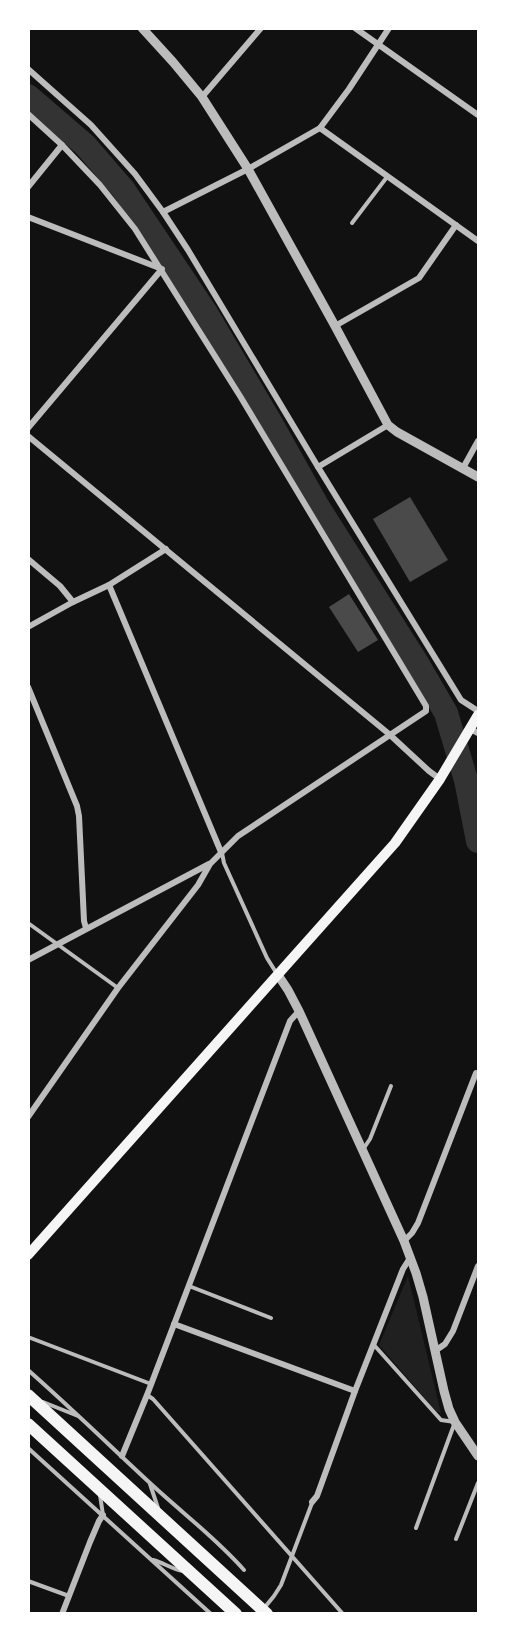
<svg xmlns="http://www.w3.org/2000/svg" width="507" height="1642" font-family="Commissioner,sans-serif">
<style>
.green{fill:#202020}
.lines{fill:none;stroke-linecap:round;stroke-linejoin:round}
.river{stroke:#333;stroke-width:24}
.building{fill:#4a4a4a}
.service{stroke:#bcbcbc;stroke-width:4}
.minor{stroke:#bcbcbc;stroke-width:6}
.tertiary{stroke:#bcbcbc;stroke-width:9}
.primary{stroke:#f5f5f5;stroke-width:10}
.trunk{stroke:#f5f5f5;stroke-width:12}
</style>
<rect width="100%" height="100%" fill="#111"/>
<polygon class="green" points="408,1276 441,1413 436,1411 379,1345"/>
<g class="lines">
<polyline class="river" points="28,96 85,145 123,189 206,313 272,425 318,507 417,663 446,713 466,780 478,841"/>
</g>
<g class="building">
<polygon points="410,497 448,560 410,582 373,519"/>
<polygon points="349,594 378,640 358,652 329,607"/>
</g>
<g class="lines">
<g class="service">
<polyline points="352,223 387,177"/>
<polyline points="222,853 224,863 267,958 277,974"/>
<polyline points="28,923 118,988"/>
<polyline points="364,1148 370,1139 391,1086"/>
<polyline points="189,1286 271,1318"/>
<polyline points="28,1337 151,1384"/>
<polyline points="374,1345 441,1420 455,1422 416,1528"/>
<path d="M28,1370C70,1407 109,1445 150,1483C181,1512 216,1538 244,1570"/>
<polyline points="147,1395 153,1399 343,1614"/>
<polyline points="43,1402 78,1416"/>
<polyline points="28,1448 211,1614"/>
<polyline points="150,1484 158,1508"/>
<polyline points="100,1495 103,1515"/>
<polyline points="456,1539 478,1483"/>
<path d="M153,1560C164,1563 172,1569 183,1571"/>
<polyline points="28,1581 69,1596"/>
<polyline points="265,1607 274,1596 281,1585 312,1503"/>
</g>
<g class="minor">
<polyline points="355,28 478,115"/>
<polyline points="28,69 91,125 135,174 163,212 188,250 318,467 388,425"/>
<polyline points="202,97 261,28"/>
<polyline points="28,114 62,145 100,185 135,229 240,396 426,706 426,711 238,836 210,864 198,885 118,988 28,1117"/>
<polyline points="320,128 478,241"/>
<polyline points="28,187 62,145"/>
<polyline points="163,212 248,169 320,128 349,89 389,28"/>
<polyline points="28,217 162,269 28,428"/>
<polyline points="335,326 419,278 456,225"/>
<polyline points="28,436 389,734 429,771 440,779"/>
<polyline points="318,467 461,700 478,711"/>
<polyline points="463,468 478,441"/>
<polyline points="28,559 60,586 73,602"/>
<polyline points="109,585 221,852"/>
<polyline points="28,627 73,602 109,585 166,549"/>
<polyline points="28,687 77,806 79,816 84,921 86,928"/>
<polyline points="470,729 478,733"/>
<polyline points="28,960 209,864"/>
<polyline points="404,1241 412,1233 418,1223 476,1073 478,1074"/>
<polyline points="174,1324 355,1391"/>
<polyline points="435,1351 445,1344 453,1331 478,1266"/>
<polyline points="122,1456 147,1395 290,1021 299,1011"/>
<polyline points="312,1502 317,1496 355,1391 403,1269 410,1258"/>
<polyline points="62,1614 90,1542 99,1521 103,1515"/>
</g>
<g class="tertiary">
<polyline points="142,28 173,62 202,97 248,169 335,326 388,425 397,432 478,477"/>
<polyline points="278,975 288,990 299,1011 404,1241 416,1273 423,1297 444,1391 449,1409 455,1422 478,1456"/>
</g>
<polyline class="primary" points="28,1255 395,843 440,779 478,715"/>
<g class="trunk">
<polyline points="28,1395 267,1614"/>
<polyline points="28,1424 236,1614"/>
</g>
</g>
<rect width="507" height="1642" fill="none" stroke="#ffffff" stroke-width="60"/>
</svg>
